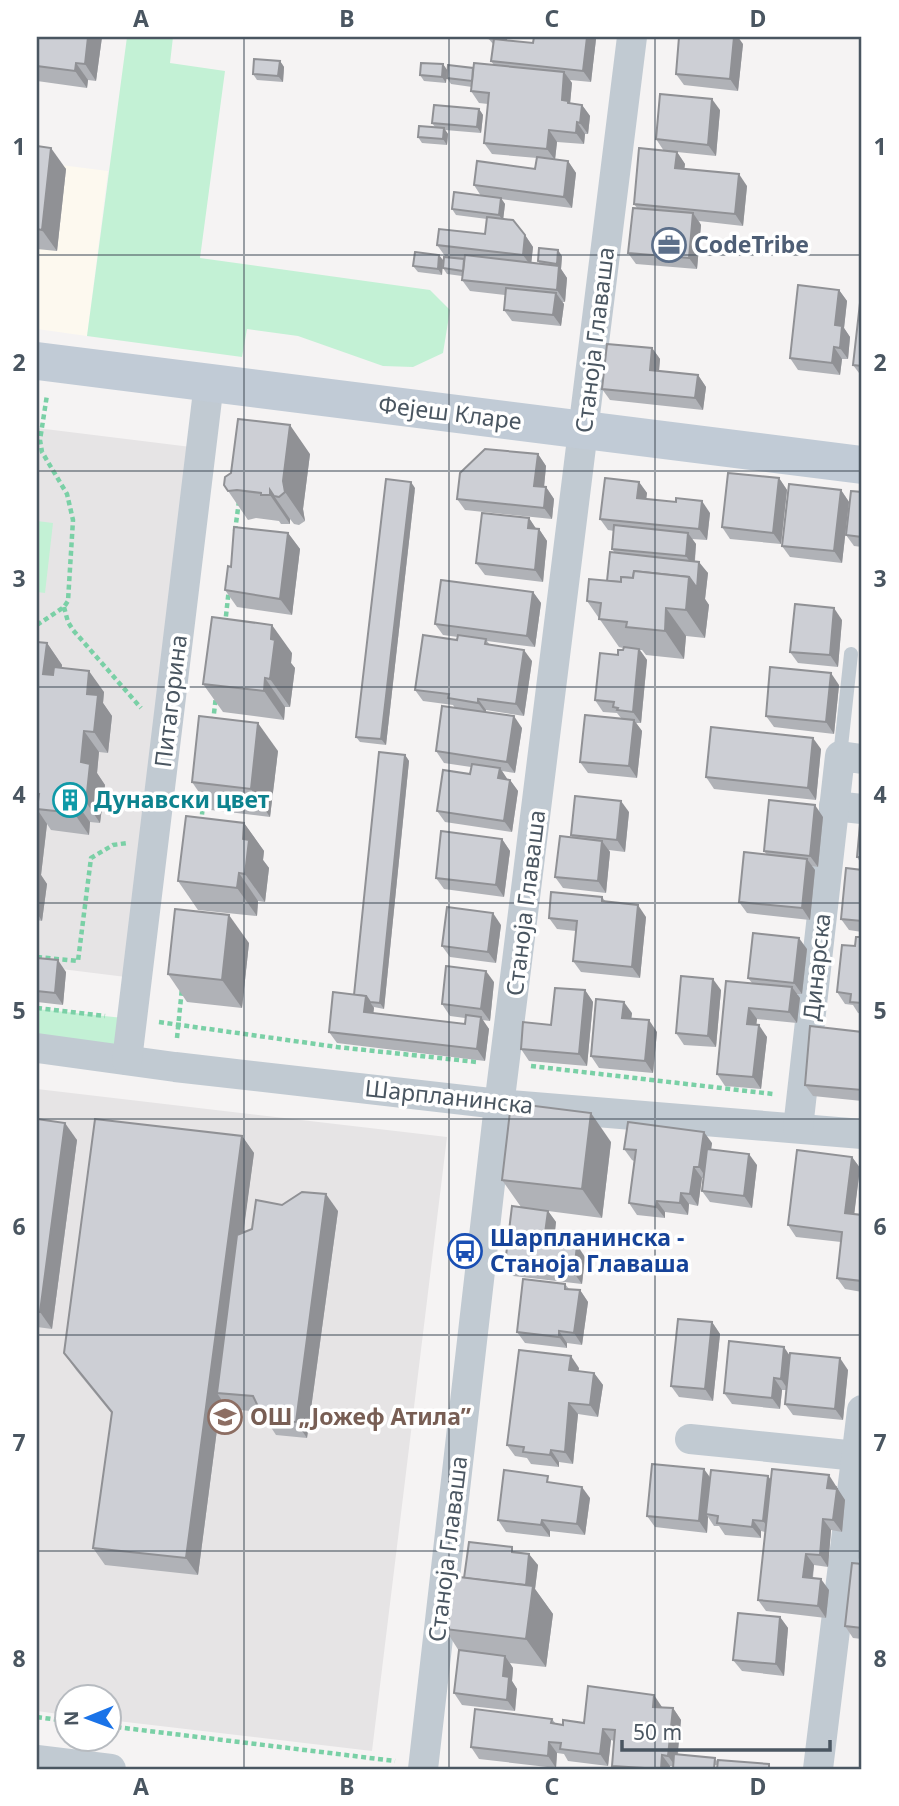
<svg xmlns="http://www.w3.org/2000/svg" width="899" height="1806" font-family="'Noto Sans',sans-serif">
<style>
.commercial{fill:#fdf9ef}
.education{fill:#e6e4e5}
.green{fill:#c3f1d5}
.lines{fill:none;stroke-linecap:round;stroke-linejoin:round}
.path{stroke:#7ad0a6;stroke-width:4.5;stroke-dasharray:5 3.5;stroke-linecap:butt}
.lane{stroke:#c1cad2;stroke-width:14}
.street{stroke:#c1cad2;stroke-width:30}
.secondary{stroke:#c1cbd6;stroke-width:38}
.wall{fill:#b0b2b7}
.shaded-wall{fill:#909195}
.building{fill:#cdcfd5;stroke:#909195;stroke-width:2}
.grid{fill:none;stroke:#4a5661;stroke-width:2;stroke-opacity:0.55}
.labels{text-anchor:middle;stroke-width:7;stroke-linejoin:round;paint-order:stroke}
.service-label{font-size:23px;font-weight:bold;fill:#4e5e75;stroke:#fff;text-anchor:start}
.street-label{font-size:23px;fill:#4a5661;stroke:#fff}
.culture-label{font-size:23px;font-weight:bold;fill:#0d838f;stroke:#fff;text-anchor:start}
.transit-label{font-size:23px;font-weight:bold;fill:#164399;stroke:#fff;text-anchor:start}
.education-label{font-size:23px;font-weight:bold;fill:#785e54;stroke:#fff;text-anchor:start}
.neatline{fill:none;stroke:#4a5661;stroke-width:2.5}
.grid-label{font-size:23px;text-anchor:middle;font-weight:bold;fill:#4a5661}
</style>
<rect width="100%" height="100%" fill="#f5f3f3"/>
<polygon class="commercial" points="37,162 108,171 87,336 37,329"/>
<g class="education">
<polygon points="37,428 191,447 126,977 37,966"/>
<polygon points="37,1089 447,1137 372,1751 109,1720 108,1698 66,1698 66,1715 37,1711"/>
</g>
<g class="green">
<polygon points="127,37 173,37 170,63 225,71 200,258 430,290 450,310 443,353 413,367 383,366 298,336 247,329 242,357 87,336"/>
<polygon points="37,521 53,523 45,593 37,592"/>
<polygon points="37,1009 133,1019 127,1060 37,1044"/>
</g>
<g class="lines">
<g class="path">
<polyline points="235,531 239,501"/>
<polyline points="64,607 68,622 73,630 141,708"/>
<polyline points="37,625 64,607 68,601 73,520 67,494 42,452 40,440 47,395"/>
<polyline points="225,625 229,588"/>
<polyline points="213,722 216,696"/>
<polyline points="201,823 204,797"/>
<polyline points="37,957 78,961 91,858 113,845 127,843"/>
<polyline points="37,1008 105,1016"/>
<polyline points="159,1022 337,1047 477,1062"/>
<polyline points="177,1038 182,988"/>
<polyline points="531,1066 773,1094"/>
<polyline points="37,1717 66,1721"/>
<polyline points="108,1726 395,1761"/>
</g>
<polyline class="lane" points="840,756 851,654"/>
<g class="street">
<polyline points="834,806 862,809"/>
<polyline points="37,1048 175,1067 499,1104 862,1134"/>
<polyline points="127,1060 209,383"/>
<polyline points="798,1128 840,756 862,759"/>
<polyline points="690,1439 857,1456"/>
<polyline points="37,1760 111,1769"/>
<polyline points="423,1769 498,1114 632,37"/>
<polyline points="818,1769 862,1410"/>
</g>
<polyline class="secondary" points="37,361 862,465"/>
</g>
<g class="wall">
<polygon points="37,37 102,37 96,81 88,80 87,88 37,81"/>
<polygon points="534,37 594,37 596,39 591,82 570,80 572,83 570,103 582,105 590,116 588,134 585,134 584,144 557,142 555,159 568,161 576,173 572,208 501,199 505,204 503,219 525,235 533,247 531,263 540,264 538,261 562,256 561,269 567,278 565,302 562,302 564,304 561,326 512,321 504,310 505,295 470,291 462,280 462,276 447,274 443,268 445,256 437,245 485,234 487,219 456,215 452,209 481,196 474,185 535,169 537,158 492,154 484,143 488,104 479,103 471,91 472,87 451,84 447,78 473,68 494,65 491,61 493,44 488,38 533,43"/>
<polygon points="743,44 738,91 684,85 676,74"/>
<polygon points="280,61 284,67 283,82 257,80 253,74"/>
<polygon points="443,64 447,70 446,83 424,81 420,75"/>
<polygon points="479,109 483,115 481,133 445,130 448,134 447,145 422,143 418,137 435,127 432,123"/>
<polygon points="720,110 716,156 677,152 685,164 684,169 747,186 743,226 699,221 701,225 697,269 636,264 628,253 637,208 634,204 664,151 656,139"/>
<polygon points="37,146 66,169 57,251 37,249"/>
<polygon points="443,260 442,275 418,272 413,266"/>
<polygon points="862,285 862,377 853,365"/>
<polygon points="839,290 847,301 844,328 850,337 848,359 842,359 840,375 798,370 790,358"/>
<polygon points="652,348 660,359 659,371 698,375 706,387 703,410 610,400 602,389"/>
<polygon points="310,454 303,509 305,521 299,525 294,524 290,519 290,524 281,524 279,521 256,518 248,520 224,485"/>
<polygon points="538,454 546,466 544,487 546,487 554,499 552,519 465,510 457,499"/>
<polygon points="779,478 787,490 781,544 730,539 722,527"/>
<polygon points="639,482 647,493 646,499 710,513 707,540 692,539 696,544 695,561 708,573 705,599 709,605 705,638 686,636 684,659 646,655 642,650 640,650 647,660 641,723 636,723 642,731 637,778 588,773 580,762 621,718 617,713 603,712 595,700 618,655 623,650 623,648 619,647 587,601 607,581 615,553 612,549 614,531 608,530 600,519"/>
<polygon points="415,488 386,745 360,742 356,737"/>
<polygon points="841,490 849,502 842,563 790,557 782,546"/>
<polygon points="862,492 862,547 854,546 846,535"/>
<polygon points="529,518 536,529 539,529 547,541 543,582 485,575 476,563"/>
<polygon points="288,533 300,549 292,615 237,607 225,590 231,567"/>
<polygon points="533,592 541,603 535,647 487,641 490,645 532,661 524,716 486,710 486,712 522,728 515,773 502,771 507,779 510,780 518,791 512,832 445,822 437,811 470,774 471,767 444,763 436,751 455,708 453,705 423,701 415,690 457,640 458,637 443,635 435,624"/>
<polygon points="842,620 838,667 798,663 790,652"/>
<polygon points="37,642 47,643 62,665 62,667 104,692 103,703 112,716 108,753 99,752 97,773 105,785 100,823 90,822 89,835 51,830 47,824 41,875 47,884 42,921 37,920"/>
<polygon points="292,653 291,663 295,668 290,707 285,707 284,720 223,712 203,684"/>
<polygon points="839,685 834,734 774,727 766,716"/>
<polygon points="821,749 816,800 714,789 706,777"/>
<polygon points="278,751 270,817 211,810 192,782"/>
<polygon points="405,755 409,761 384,1009 374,1007 373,1013 465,1024 465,1018 450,1016 442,1004 494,982 490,1021 482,1020 489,1029 485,1061 337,1043 329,1032 354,995"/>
<polygon points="629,812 625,852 609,850 610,852 606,893 563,888 555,877 572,837 571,835"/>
<polygon points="862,815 862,865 857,857"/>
<polygon points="823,817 818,867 812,866 815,870 810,920 747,913 739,902 767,855 764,851"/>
<polygon points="244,823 264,851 263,860 269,868 265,902 258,901 257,916 198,910 178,881"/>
<polygon points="502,839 510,851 504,897 444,889 436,878"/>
<polygon points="862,870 862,932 849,930 841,919"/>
<polygon points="602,897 606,902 646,917 640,978 581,972 573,961 576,931 557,929 549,918"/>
<polygon points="501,925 496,963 450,957 442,946"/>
<polygon points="862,937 862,1014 858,1013 853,1005 845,1004 837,992"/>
<polygon points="249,943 242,1008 187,1002 168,974"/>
<polygon points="807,949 802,994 797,994 800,998 797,1023 757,1019 756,1025 767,1037 761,1089 725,1086 717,1074 752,983 748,978"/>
<polygon points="37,958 66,972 63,1005 37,1002"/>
<polygon points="585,990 593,1002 587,1066 529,1061 521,1049 551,1025"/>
<polygon points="721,990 716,1047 684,1045 676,1033"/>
<polygon points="632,1013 631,1019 657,1032 653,1073 599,1068 591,1056"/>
<polygon points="862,1032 862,1101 813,1096 805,1085"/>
<polygon points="37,1119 77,1140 52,1329 37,1327"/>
<polygon points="242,1136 254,1153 243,1232 252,1229 282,1205 338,1211 307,1438 276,1435 261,1412 229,1409 221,1399 198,1575 105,1565 93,1548 112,1414 76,1370 64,1353"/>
<polygon points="611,1142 602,1218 548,1211 556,1222 554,1243 585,1257 582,1284 513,1276 505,1264 521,1207 502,1180"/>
<polygon points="712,1143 711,1149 757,1165 752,1208 710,1202 702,1191 704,1178 702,1178 698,1206 689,1204 688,1215 665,1212 665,1218 637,1215 629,1203 634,1161 632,1160 624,1149"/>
<polygon points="852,1157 860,1168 854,1214 862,1215 862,1292 845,1289 837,1278 841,1242 796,1237 788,1225"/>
<polygon points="565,1284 569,1289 580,1290 588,1302 582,1345 567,1343 567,1348 525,1343 517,1332"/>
<polygon points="712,1322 720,1334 713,1401 679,1397 671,1386"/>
<polygon points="790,1355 848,1370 843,1420 793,1415 785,1404 786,1390 782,1390 780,1409 732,1404 724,1393"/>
<polygon points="579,1368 578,1371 594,1373 603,1385 598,1417 578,1414 573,1464 559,1462 559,1467 531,1464 527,1458 515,1456 507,1445"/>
<polygon points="768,1476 771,1480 837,1486 837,1489 845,1500 842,1532 831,1530 828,1567 814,1565 813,1578 829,1590 826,1618 766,1611 758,1600 765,1532 761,1531 761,1538 725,1535 719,1526 714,1526 708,1517 707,1533 655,1527 647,1516 710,1478"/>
<polygon points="553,1483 590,1498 585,1535 550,1531 550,1537 506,1532 498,1520"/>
<polygon points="516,1552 538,1565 535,1589 553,1614 546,1667 510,1663 513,1668 512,1681 517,1689 515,1711 462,1705 454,1693 459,1651 445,1629 445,1625 442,1620 450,1586"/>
<polygon points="862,1564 862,1639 853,1638 845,1626"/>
<polygon points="780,1617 788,1628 784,1676 742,1671 733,1660"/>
<polygon points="662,1707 673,1708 681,1720 678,1754 715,1758 717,1761 769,1764 670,1766 670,1769 614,1769 612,1766 614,1741 611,1740 608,1766 568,1761 564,1754 557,1753 556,1768 479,1759 471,1747 552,1719 556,1724 563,1725 584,1723"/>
</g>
<g class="shaded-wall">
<polygon points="88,37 102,37 96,81 85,64"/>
<polygon points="587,37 594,37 596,39 591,82 583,71"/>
<polygon points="734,37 738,37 743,44 738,91 730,79"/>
<polygon points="280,61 284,67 283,82 278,76"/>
<polygon points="76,63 88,80 87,88 75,71"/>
<polygon points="443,64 447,70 446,83 442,77"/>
<polygon points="564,72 572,83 570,104 562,100"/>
<polygon points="712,99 720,110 716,156 708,145"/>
<polygon points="582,105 590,116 588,134 580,123"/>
<polygon points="479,109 483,115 481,133 477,127"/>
<polygon points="577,122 585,134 584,144 576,133"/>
<polygon points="444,128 448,134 447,145 443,139"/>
<polygon points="549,130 557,142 555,160 547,149"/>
<polygon points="51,148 66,169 57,251 42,230"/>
<polygon points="677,152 685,164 683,179 675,168"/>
<polygon points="568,161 576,173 572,208 564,197"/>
<polygon points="739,174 747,186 743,226 735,214"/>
<polygon points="501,198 505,204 503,221 499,215"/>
<polygon points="693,213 701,225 697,269 689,258"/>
<polygon points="525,235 533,247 531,266 523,255"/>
<polygon points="558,250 562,256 561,269 567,278 565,302 557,290 559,267 557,264"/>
<polygon points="439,255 443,260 442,275 438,269"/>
<polygon points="839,290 847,301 844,328 850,337 848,359 840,348 835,325"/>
<polygon points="556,293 564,304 561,326 553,315"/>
<polygon points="834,347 842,359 840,375 832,363"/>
<polygon points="652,348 660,359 658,381 650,370"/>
<polygon points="698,375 706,387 703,410 695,398"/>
<polygon points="290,425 310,454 303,509 305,521 285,492 283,481"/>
<polygon points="538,454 546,466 543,497 534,486"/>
<polygon points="779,478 787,490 781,544 773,533"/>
<polygon points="411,482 415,488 386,745 381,739"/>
<polygon points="639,482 647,493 645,510 637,498"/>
<polygon points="546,487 554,499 552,519 544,508"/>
<polygon points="270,490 290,519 290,524 270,495"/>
<polygon points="841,490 849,502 842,563 834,551"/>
<polygon points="702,501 710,513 707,540 699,529"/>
<polygon points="529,518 537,530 528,528"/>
<polygon points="539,529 547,541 543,582 535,570"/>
<polygon points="288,533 300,549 292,615 280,599"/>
<polygon points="688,533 696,544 694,568 686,556"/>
<polygon points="699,562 708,573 705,599 709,605 705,638 686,610 689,577"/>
<polygon points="533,592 541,603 535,647 527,636"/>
<polygon points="666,608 686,636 684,659 665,631"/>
<polygon points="834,608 842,620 838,667 830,655"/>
<polygon points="272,625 292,653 291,663 295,668 290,707 270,679 271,639"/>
<polygon points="47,643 62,665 58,696 43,674"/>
<polygon points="639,649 647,660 641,723 633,712"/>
<polygon points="524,650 532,661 524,716 516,704"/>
<polygon points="89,671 104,692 103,703 112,716 108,753 94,732 87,694"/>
<polygon points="831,673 839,685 834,734 826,722"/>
<polygon points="265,678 285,707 284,720 264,691"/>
<polygon points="478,699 486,710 486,714 478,703"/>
<polygon points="514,716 522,728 515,773 507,762"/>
<polygon points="634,720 642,731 637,778 629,766"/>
<polygon points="258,723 278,751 270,817 251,789"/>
<polygon points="84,731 99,752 97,773 105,785 100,823 86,802 81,762"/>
<polygon points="813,738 821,749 816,800 808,788"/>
<polygon points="405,755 409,761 384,1009 380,1003"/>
<polygon points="500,768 508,780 498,778"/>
<polygon points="510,780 518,791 512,832 504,821"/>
<polygon points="75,801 90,822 89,835 74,813"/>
<polygon points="621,801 629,812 625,852 617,840"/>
<polygon points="815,805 823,817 818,867 810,856"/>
<polygon points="37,809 47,824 41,875 47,884 42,921 37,913"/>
<polygon points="244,823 264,851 263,860 269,868 265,902 245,874 243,839"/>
<polygon points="502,839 510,851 504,897 496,885"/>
<polygon points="602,841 610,852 606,893 598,881"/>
<polygon points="807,859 815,870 810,920 802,908"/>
<polygon points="239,873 258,901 257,916 237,888"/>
<polygon points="638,905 646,917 640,978 632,967"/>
<polygon points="493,913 501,925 496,963 488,952"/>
<polygon points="229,915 249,943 242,1008 222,980"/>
<polygon points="799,938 807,949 802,994 794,983"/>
<polygon points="58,960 66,972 63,1005 55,993"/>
<polygon points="486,971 494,982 490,1021 481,1009"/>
<polygon points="713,979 721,990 716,1047 708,1036"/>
<polygon points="792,987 800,998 797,1023 789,1012"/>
<polygon points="585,990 593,1002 587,1066 579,1054"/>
<polygon points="366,996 374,1008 372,1024 364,1012"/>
<polygon points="624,1002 632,1013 630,1029 622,1018"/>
<polygon points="749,1008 757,1019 755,1036 747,1024"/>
<polygon points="481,1017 489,1029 485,1061 477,1049"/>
<polygon points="649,1020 657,1032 653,1073 645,1061"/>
<polygon points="759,1025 767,1037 761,1089 753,1077"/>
<polygon points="591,1113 611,1142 602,1218 582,1189"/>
<polygon points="65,1123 77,1140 52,1329 40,1312"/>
<polygon points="704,1132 712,1143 707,1179 699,1167"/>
<polygon points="242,1136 254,1153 222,1393 217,1393 221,1399 198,1575 186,1558"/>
<polygon points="749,1154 757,1165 752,1208 744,1196"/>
<polygon points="852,1157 860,1168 853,1224 845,1213"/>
<polygon points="694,1167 702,1178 698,1206 690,1194"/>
<polygon points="681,1193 689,1204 688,1215 680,1203"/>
<polygon points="326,1194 338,1211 307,1438 296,1422"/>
<polygon points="657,1201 665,1212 665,1218 656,1207"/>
<polygon points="548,1211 556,1222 552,1253 544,1241"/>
<polygon points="577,1245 585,1257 582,1284 574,1273"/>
<polygon points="580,1290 588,1302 582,1345 574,1333"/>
<polygon points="712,1322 720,1334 713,1401 705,1389"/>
<polygon points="559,1331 567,1343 567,1348 559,1337"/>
<polygon points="784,1347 792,1359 789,1391 781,1379"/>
<polygon points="571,1356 579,1368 577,1382 569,1370"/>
<polygon points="840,1358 848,1370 843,1420 835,1409"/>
<polygon points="594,1373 603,1385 598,1417 590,1405"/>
<polygon points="774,1378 782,1390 780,1409 772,1398"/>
<polygon points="569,1403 578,1414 573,1464 565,1452"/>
<polygon points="551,1450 559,1462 559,1467 550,1455"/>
<polygon points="704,1469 712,1480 706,1514 708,1517 707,1533 699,1521"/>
<polygon points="829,1475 845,1500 842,1532 833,1520 827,1488"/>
<polygon points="768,1476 776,1488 772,1532 763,1521"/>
<polygon points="582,1487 590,1498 585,1535 577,1524"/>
<polygon points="823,1519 831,1530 828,1567 820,1555"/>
<polygon points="542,1520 550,1531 550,1537 541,1525"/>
<polygon points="753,1520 761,1531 761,1538 752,1527"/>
<polygon points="529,1554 538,1565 535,1589 553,1614 546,1667 526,1639 525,1591"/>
<polygon points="806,1554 814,1565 811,1588 803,1577"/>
<polygon points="821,1579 829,1590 826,1618 818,1606"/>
<polygon points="780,1617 788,1628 784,1676 776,1664"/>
<polygon points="505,1656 513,1668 512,1681 517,1689 515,1711 507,1700 503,1676"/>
<polygon points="654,1695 662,1707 653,1707"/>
<polygon points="673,1708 681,1720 676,1767 668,1756"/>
<polygon points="603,1729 611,1740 608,1766 600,1754"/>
<polygon points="549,1742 557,1753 556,1768 548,1756"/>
<polygon points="662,1755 670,1766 670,1769 661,1769"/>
</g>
<g class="building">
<polygon points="37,37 88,37 85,64 76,63 75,71 37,66"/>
<polygon points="488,37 506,37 506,40 488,38"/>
<polygon points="534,37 587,37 583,71 491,61 494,39 533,43"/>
<polygon points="679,37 734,37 730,79 676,74"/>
<polygon points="254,59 280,61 278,76 253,74"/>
<polygon points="421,63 443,64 442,77 420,75"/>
<polygon points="474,63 564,72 562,100 568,101 568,103 582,105 580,123 577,122 576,133 549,130 547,149 484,143 489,93 471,91"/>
<polygon points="448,65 473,68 472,81 447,78"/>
<polygon points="660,94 712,99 708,145 656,139"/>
<polygon points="434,105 479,109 477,127 432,123"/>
<polygon points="419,126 444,128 443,139 418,137"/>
<polygon points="37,146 51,148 42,230 37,229"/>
<polygon points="639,148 677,152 675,168 739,174 735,214 634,204"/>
<polygon points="537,157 568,161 564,197 474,185 477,161 535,169"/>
<polygon points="454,192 501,198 499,215 452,209"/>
<polygon points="633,208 693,213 689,258 628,253"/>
<polygon points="487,217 513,220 525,235 523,255 437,245 439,229 485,234"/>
<polygon points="539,248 558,250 557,264 538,261"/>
<polygon points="415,252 439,255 438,269 413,266"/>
<polygon points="465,255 559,266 557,290 462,280"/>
<polygon points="444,257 464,259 463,271 443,268"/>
<polygon points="798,285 839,290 835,325 842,326 840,348 834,347 832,363 790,358"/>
<polygon points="862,285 862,366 853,365"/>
<polygon points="506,288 556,293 553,315 504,310"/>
<polygon points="607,344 652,348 650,370 698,375 695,398 602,389"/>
<polygon points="238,419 290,425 283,481 285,492 279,497 274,496 270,490 270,495 261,495 261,493 237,490 228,491 224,485 225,477 231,473"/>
<polygon points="485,449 538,454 534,486 546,487 544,508 457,499 460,473"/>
<polygon points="728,473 779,478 773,533 722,527"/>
<polygon points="605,478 639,482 637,498 676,502 676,498 702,501 699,529 600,519"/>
<polygon points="386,479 411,482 381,739 356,737"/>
<polygon points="789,484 841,490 834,551 782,546"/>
<polygon points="851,491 862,492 862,537 846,535"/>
<polygon points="482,513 529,518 528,528 539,529 535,570 476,563"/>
<polygon points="614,525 688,533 686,556 612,549"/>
<polygon points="234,527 288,533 280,599 225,590 228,566 231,567"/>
<polygon points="610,552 699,562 697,588 689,577 634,571 633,578 621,577 621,582 607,581"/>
<polygon points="634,571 689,577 686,610 666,608 665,631 626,627 627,622 599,619 601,603 587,601 589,579 621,582 621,577 633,578"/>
<polygon points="441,580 533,592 527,636 435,624"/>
<polygon points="795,604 834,608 830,655 790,652"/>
<polygon points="212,617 272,625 271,639 275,640 270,679 265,678 264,691 203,684"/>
<polygon points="423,635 457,640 458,635 486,639 485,644 524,650 516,704 478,699 478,703 448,698 449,694 415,690"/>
<polygon points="37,642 47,643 43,674 53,675 54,667 89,671 87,694 98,695 94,732 84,731 81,762 90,764 86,802 75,801 74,813 37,809 39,794 37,794"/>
<polygon points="624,647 639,649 633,712 617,710 618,708 613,707 614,702 595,700 600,653 618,655 618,650 623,650"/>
<polygon points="770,667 831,673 826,722 766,716"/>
<polygon points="442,706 514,716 507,762 436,751"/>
<polygon points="585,715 634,720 629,766 580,762"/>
<polygon points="199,716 258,723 251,789 192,782"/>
<polygon points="711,727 813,738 808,788 706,777"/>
<polygon points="379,752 405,755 380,1003 370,1002 366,996 354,995"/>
<polygon points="472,764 500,768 498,778 510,780 504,821 437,811 443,770 470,774"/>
<polygon points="575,796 621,801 617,840 571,835"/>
<polygon points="769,800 815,805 810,856 764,851"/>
<polygon points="861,814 862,815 862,857 857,857"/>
<polygon points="186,816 244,823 243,839 249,840 245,874 239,873 237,888 178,881"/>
<polygon points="441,831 502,839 496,885 436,878"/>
<polygon points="560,836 602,841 598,881 555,877"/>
<polygon points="744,852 807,859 802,908 739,902"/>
<polygon points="846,868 862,870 862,921 841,919"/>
<polygon points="551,892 602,897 602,901 638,905 632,967 573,961 577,921 549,918"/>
<polygon points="447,907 493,913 488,952 442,946"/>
<polygon points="175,909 229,915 222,980 168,974"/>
<polygon points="753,933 799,938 794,983 748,978"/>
<polygon points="856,937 862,937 862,1003 850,1002 851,994 837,992 842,945 855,946"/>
<polygon points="37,958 58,960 55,993 37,991"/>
<polygon points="446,966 486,971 481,1009 442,1004"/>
<polygon points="681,976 713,979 708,1036 676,1033"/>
<polygon points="726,981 792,987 789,1012 749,1008 747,1024 759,1025 753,1077 717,1074"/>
<polygon points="555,988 585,990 579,1054 521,1049 523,1022 551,1025"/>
<polygon points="333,992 366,996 364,1012 465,1024 466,1015 481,1017 477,1049 329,1032"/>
<polygon points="596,999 624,1002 622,1018 649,1020 645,1061 591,1056"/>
<polygon points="810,1026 862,1032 862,1090 805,1085"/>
<polygon points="511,1103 591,1113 582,1189 502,1180"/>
<polygon points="37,1119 65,1123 40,1312 37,1312"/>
<polygon points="95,1119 242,1136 186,1558 93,1548 112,1412 64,1353"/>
<polygon points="628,1122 704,1132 699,1167 694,1167 690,1194 681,1193 680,1203 657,1201 656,1207 629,1203 636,1150 624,1149"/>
<polygon points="707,1149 749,1154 744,1196 702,1191"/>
<polygon points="797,1150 852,1157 845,1213 862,1215 862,1281 837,1278 842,1232 788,1225"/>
<polygon points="302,1192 326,1194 296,1422 264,1419 253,1396 217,1393 237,1235 252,1229 256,1200 282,1205"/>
<polygon points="512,1206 548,1211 544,1241 577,1245 574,1273 505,1264"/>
<polygon points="523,1279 565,1284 565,1289 580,1290 574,1333 559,1331 559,1337 517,1332"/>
<polygon points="678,1319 712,1322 705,1389 671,1386"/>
<polygon points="729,1341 784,1347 781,1379 774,1378 772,1398 724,1393"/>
<polygon points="519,1350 571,1356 569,1370 594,1373 590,1405 569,1403 565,1452 551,1450 550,1455 523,1452 524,1447 507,1445"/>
<polygon points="790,1353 840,1358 835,1409 785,1404"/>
<polygon points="652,1464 704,1469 699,1521 647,1516"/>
<polygon points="772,1469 829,1475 827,1488 837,1489 833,1520 823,1519 820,1555 806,1554 803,1577 821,1579 818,1606 758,1600"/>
<polygon points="504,1470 548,1476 547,1482 582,1487 577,1524 542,1520 541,1525 498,1520"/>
<polygon points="711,1470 768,1476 763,1521 753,1520 752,1527 717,1523 718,1516 706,1514"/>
<polygon points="469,1542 512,1547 512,1552 529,1554 526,1585 464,1578"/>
<polygon points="852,1563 862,1564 862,1628 845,1626"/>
<polygon points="451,1576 533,1586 526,1639 445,1629 446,1621 442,1620 446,1585 450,1586"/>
<polygon points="738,1613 780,1617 776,1664 733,1660"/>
<polygon points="459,1650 505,1656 503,1676 509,1677 507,1700 454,1693"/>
<polygon points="588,1686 654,1695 653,1707 673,1708 668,1756 662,1755 661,1769 612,1766 615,1730 603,1729 600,1754 560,1749 561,1743 549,1742 548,1756 471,1747 475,1709 552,1719 551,1723 563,1725 563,1720 584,1723"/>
<polygon points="674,1754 715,1758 714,1769 673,1769"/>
<polygon points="718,1760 769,1764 769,1769 717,1769"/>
</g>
<path class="grid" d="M244,37V1769M449,37V1769M655,37V1769M37,255H862M37,471H862M37,687H862M37,903H862M37,1119H862M37,1335H862M37,1551H862"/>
<defs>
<g id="office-ring" transform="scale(1.75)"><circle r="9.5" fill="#fff" stroke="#5c6f8a" stroke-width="1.5"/><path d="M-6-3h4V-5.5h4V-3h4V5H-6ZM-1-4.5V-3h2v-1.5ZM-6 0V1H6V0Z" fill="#5c6f8a"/></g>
<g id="building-ring" transform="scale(1.75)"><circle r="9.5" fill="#fff" stroke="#0f9aa8" stroke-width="1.5"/><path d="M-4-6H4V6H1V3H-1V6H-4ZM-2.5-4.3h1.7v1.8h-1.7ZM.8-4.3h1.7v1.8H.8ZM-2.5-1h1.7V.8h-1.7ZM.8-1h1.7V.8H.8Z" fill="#0f9aa8"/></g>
<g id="bus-ring" transform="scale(1.75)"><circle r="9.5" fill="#fff" stroke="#1a4fb4" stroke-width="1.5"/><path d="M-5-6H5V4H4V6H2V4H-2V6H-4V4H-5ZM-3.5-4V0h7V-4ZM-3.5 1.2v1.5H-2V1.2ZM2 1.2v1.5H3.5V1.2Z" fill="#1a4fb4"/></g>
<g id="school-ring" transform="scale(1.75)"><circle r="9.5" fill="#fff" stroke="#8d6e63" stroke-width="1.5"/><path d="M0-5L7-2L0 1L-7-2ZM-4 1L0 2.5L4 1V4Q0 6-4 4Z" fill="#8d6e63"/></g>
</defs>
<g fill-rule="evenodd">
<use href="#office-ring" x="669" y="245"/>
<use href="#building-ring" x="70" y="800"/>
<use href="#bus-ring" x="465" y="1251"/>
<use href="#school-ring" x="225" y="1417"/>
</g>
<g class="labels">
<g class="service-label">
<text x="694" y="253">CodeTribe</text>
</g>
<g class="street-label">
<text transform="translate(595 340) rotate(-83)" y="8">Станоја Главаша</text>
<text transform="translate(450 413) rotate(7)" y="8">Фејеш Кларе</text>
<text transform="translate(171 701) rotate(-83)" y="8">Питагорина</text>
<text transform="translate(526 903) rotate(-83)" y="8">Станоја Главаша</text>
<text transform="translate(817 967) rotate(-84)" y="8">Динарска</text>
<text transform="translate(449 1097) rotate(6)" y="8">Шарпланинска</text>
<text transform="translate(448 1549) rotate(-83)" y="8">Станоја Главаша</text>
</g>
<g class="culture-label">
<text x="94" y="808">Дунавски цвет</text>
</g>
<g class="transit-label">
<text x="490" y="1246">Шарпланинска -<tspan x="490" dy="26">Станоја Главаша</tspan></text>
</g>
<g class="education-label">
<text x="250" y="1425">ОШ „Јожеф Атила”</text>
</g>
</g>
<rect width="899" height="1806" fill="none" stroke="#ffffff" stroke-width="77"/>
<g transform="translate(88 1718) rotate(269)"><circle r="33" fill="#ffffff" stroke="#b7bbc0" stroke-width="2"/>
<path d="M0-5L12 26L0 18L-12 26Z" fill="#1a73e8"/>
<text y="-10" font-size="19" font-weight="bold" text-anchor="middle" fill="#4a5661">N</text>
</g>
<path d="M622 1740v10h208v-10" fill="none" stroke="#4a5661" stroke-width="3.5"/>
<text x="633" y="1740" font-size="21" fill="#4a5661" stroke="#ffffff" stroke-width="5" paint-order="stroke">50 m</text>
<rect x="38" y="38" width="822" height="1730" class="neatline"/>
<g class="grid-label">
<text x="141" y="27">A</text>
<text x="347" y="27">B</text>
<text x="552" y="27">C</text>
<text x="758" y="27">D</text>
<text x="19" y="155">1</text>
<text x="880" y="155">1</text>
<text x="19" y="371">2</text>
<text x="880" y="371">2</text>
<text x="19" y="587">3</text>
<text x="880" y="587">3</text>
<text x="19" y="803">4</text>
<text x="880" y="803">4</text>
<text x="19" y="1019">5</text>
<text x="880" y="1019">5</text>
<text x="19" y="1235">6</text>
<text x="880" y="1235">6</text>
<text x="19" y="1451">7</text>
<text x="880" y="1451">7</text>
<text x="19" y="1667">8</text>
<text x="880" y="1667">8</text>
<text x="141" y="1795">A</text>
<text x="347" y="1795">B</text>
<text x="552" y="1795">C</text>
<text x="758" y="1795">D</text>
</g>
</svg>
